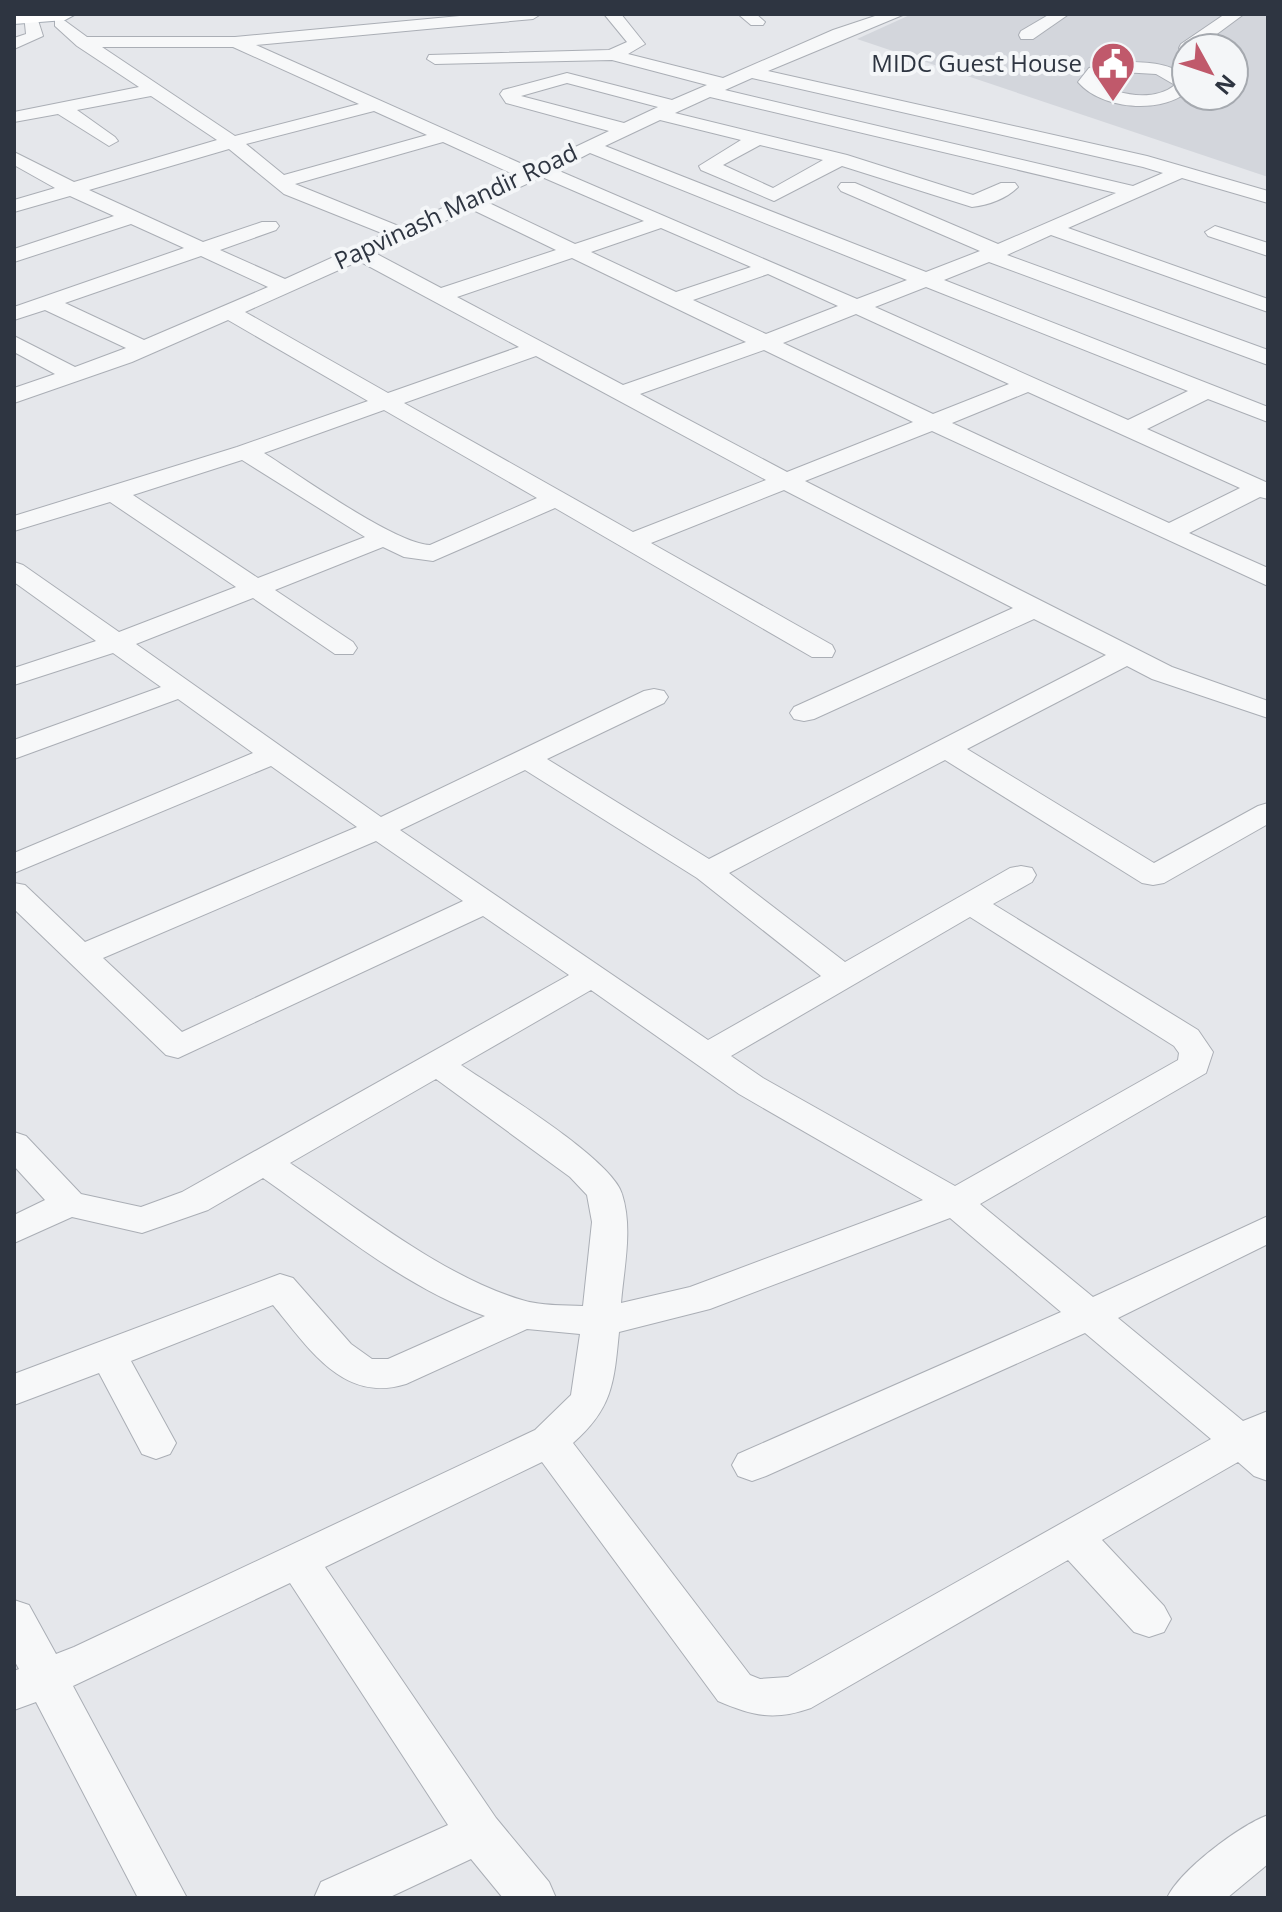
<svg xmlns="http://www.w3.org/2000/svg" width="1282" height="1912" font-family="'Open Sans',sans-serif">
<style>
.built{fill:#d3d6dc;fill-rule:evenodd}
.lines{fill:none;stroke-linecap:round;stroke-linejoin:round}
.minor-casing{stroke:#aaaeb5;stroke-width:2}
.major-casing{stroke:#a5acb5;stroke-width:2}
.minor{fill:#f7f8f9;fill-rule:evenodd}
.major{fill:#fff;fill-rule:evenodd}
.labels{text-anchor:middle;stroke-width:8;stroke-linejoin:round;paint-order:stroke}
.far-poi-label{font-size:24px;fill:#2e3541;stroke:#f4f6f8;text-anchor:end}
.far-street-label{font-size:24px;fill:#2e3541;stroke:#f4f6f8}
</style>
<rect width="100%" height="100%" fill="#e5e7eb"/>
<path class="built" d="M912,14H1268V177L857,39ZM1186,48H1234V96H1186Z"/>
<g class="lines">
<g class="minor-casing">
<g id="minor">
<polygon points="24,14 36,14 43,36 14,49 14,38 26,34"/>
<path d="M481,14H541L533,19L256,45L531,168L609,131L506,103L500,94L503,90L567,73L672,100L707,85L612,60L435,64L427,59L429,55L609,50L627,42L604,14H621L645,44L628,54L723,78L833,30L881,14H905L768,71L1147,156L1268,191V203L1182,178L1068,228L1268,299V312L1051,235L1007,255L1268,350V365L989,262L944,280L1268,407V422L1208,399L1147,429L1268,483V499L1260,497L1189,533L1268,568V586L932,431L805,481L1172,667L1268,701V718L1152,679L1127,666L967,749L1154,863L1258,806L1268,803V824L1164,883L1153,885L1142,883L945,760L729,873L845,962L1010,868L1021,866L1032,868L1036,875L1032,882L993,904L1198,1030L1213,1052L1206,1073L980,1204L1093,1297L1268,1216V1244L1118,1318L1243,1421L1268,1411V1481L1254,1476L1238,1462L1102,1540L1164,1606L1171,1619L1164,1632L1149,1637L1134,1632L1068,1560L811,1708C774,1721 753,1716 718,1701L542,1462L325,1567L496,1818L549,1882L556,1898H503L471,1859L388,1898H314L321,1882L448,1825L290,1583L73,1686L187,1898H138L36,1702L14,1710V1671L19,1669L14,1660V1600L29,1605L56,1654L74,1647L535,1430L571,1395L580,1334L527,1329L406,1384C343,1404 308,1347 273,1305L131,1361L176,1443L170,1454L156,1459L142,1454L99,1373L14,1405V1374L280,1274L293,1278L351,1344L372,1359H388L485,1316C404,1287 333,1227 263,1178L208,1210L142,1233L72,1217L14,1243V1215L45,1200L14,1166V1132L26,1136L81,1194L141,1207L182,1192L569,975L483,916L178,1058L166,1055L14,909V883L25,885L85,942L357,827L271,766L14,873V853L253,753L178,699L14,759V740L161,687L113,653L14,685V668L96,641L14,582V562L23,565L119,632L236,587L110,502L14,531V516L237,447L368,401L228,320L132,362L14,403V388L55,374L14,352V336L75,367L126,348L45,310L14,320V307L184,248L131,224L14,262V249L114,216L70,196L14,212V200L55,188L14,165V152L74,182L217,140L151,96L77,110L115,137L118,141L109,146L58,114L14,122V112L139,87L77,46L55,26V20L61,18L87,37H235ZM102,47H233L359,104L235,136ZM752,78L1143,167L1163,173L1133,186L725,90ZM567,83L658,107L624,123L521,96ZM710,97L1116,193L998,244L855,183H841L838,187L841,191L980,251L926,272L605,146L660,120L741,140L699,166L701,170L774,201L842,166L972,207C988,205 1006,199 1018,187L1015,183H1001L973,195L847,155L675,113ZM374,111L427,135L284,175L246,144ZM443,142L515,175L401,227L295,184ZM760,145L823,160L773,188L723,165ZM229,149L284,194L384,234L285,279L220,250L276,230L279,226L276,222H262L203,242L89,190ZM590,153L907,280L857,299L557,170ZM542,177L644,221L575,244L487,202ZM471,209L556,250L441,288L375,253ZM661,228L751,267L676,292L591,252ZM201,256L268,287L144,340L65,303ZM572,258L746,342L623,385L457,297ZM359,261L519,347L388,393L245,312ZM768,274L838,306L766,334L693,300ZM926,287L1188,391L1128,420L875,307ZM856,314L1009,384L933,414L783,343ZM764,350L913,422L787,472L640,394ZM536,356L766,480L633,532L404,403ZM1028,392L1240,488L1169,523L952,423ZM384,410L537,498L430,545C395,544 298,474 264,453ZM242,460L365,537L258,578L133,495ZM784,490L1013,608L794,707L790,713L794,719L804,721L814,719L1034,619L1106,655L709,859L547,759L664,703L668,697L664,691L654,689L644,691L381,817L136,644L253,598L335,654H353L357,648L353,642L275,590L383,547L404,557L433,561L555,508L812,657H832L835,651L832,645L651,543ZM525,770L697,878L821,976L708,1040L400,830ZM376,841L463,901L182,1032L103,958ZM970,917L1174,1046L1179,1053L1178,1060L955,1186L763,1078L731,1056ZM591,990L739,1094L923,1200L690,1287L621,1303C624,1267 633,1228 622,1194C612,1159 495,1088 461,1065ZM436,1079L570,1177L587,1195L592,1222L583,1306C563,1305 541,1306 522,1300C441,1276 360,1209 290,1163ZM950,1218L1061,1312L738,1454L732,1465L738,1476L752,1481L766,1476L1085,1333L1211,1439L788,1677L760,1679L750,1675L573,1443C613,1408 614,1382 619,1332L710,1309Z"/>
<polygon points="738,14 756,14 765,22 763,25 751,25"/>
<polygon points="1050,14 1069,14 1033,39 1021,39 1019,35 1021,31"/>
<polygon points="1225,14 1244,14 1198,48 1186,48 1186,53 1181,52 1179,48 1181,44"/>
<path d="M1122,62C1144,62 1168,62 1186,76V93C1158,114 1101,109 1078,82L1089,68ZM1122,72L1156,74L1175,85C1154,102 1117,96 1097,81L1101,76Z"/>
<polygon points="1215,226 1268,243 1268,256 1208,236 1205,232"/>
<path d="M1268,1815V1864L1227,1898H1167C1180,1870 1239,1826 1268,1815Z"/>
</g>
</g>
<g class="major-casing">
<polygon id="major" points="14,14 76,14 65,20 14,24"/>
</g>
<use href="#minor" class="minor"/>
<use href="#major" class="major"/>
</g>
<defs>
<g id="civic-pin" transform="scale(2.3)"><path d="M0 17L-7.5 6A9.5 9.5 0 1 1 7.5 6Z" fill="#c0596b" stroke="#f4f6f8"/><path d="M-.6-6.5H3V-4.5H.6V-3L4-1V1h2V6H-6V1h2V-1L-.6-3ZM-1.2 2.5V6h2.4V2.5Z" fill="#fff"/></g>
</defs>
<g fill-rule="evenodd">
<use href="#civic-pin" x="1113" y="64"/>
</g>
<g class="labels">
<g class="far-poi-label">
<text x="1082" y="72">MIDC Guest House</text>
</g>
<g class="far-street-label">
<text transform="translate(456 207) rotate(-25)" y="8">Papvinash Mandir Road</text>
</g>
</g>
<rect width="1282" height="1912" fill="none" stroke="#2e3541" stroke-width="32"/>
<g transform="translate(1210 72) rotate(130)"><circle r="38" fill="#f4f6f8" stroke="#a5a9af" stroke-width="2"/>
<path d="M0-6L14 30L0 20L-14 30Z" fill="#c0596b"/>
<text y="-12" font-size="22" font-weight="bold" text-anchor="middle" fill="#2e3541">N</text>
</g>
</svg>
